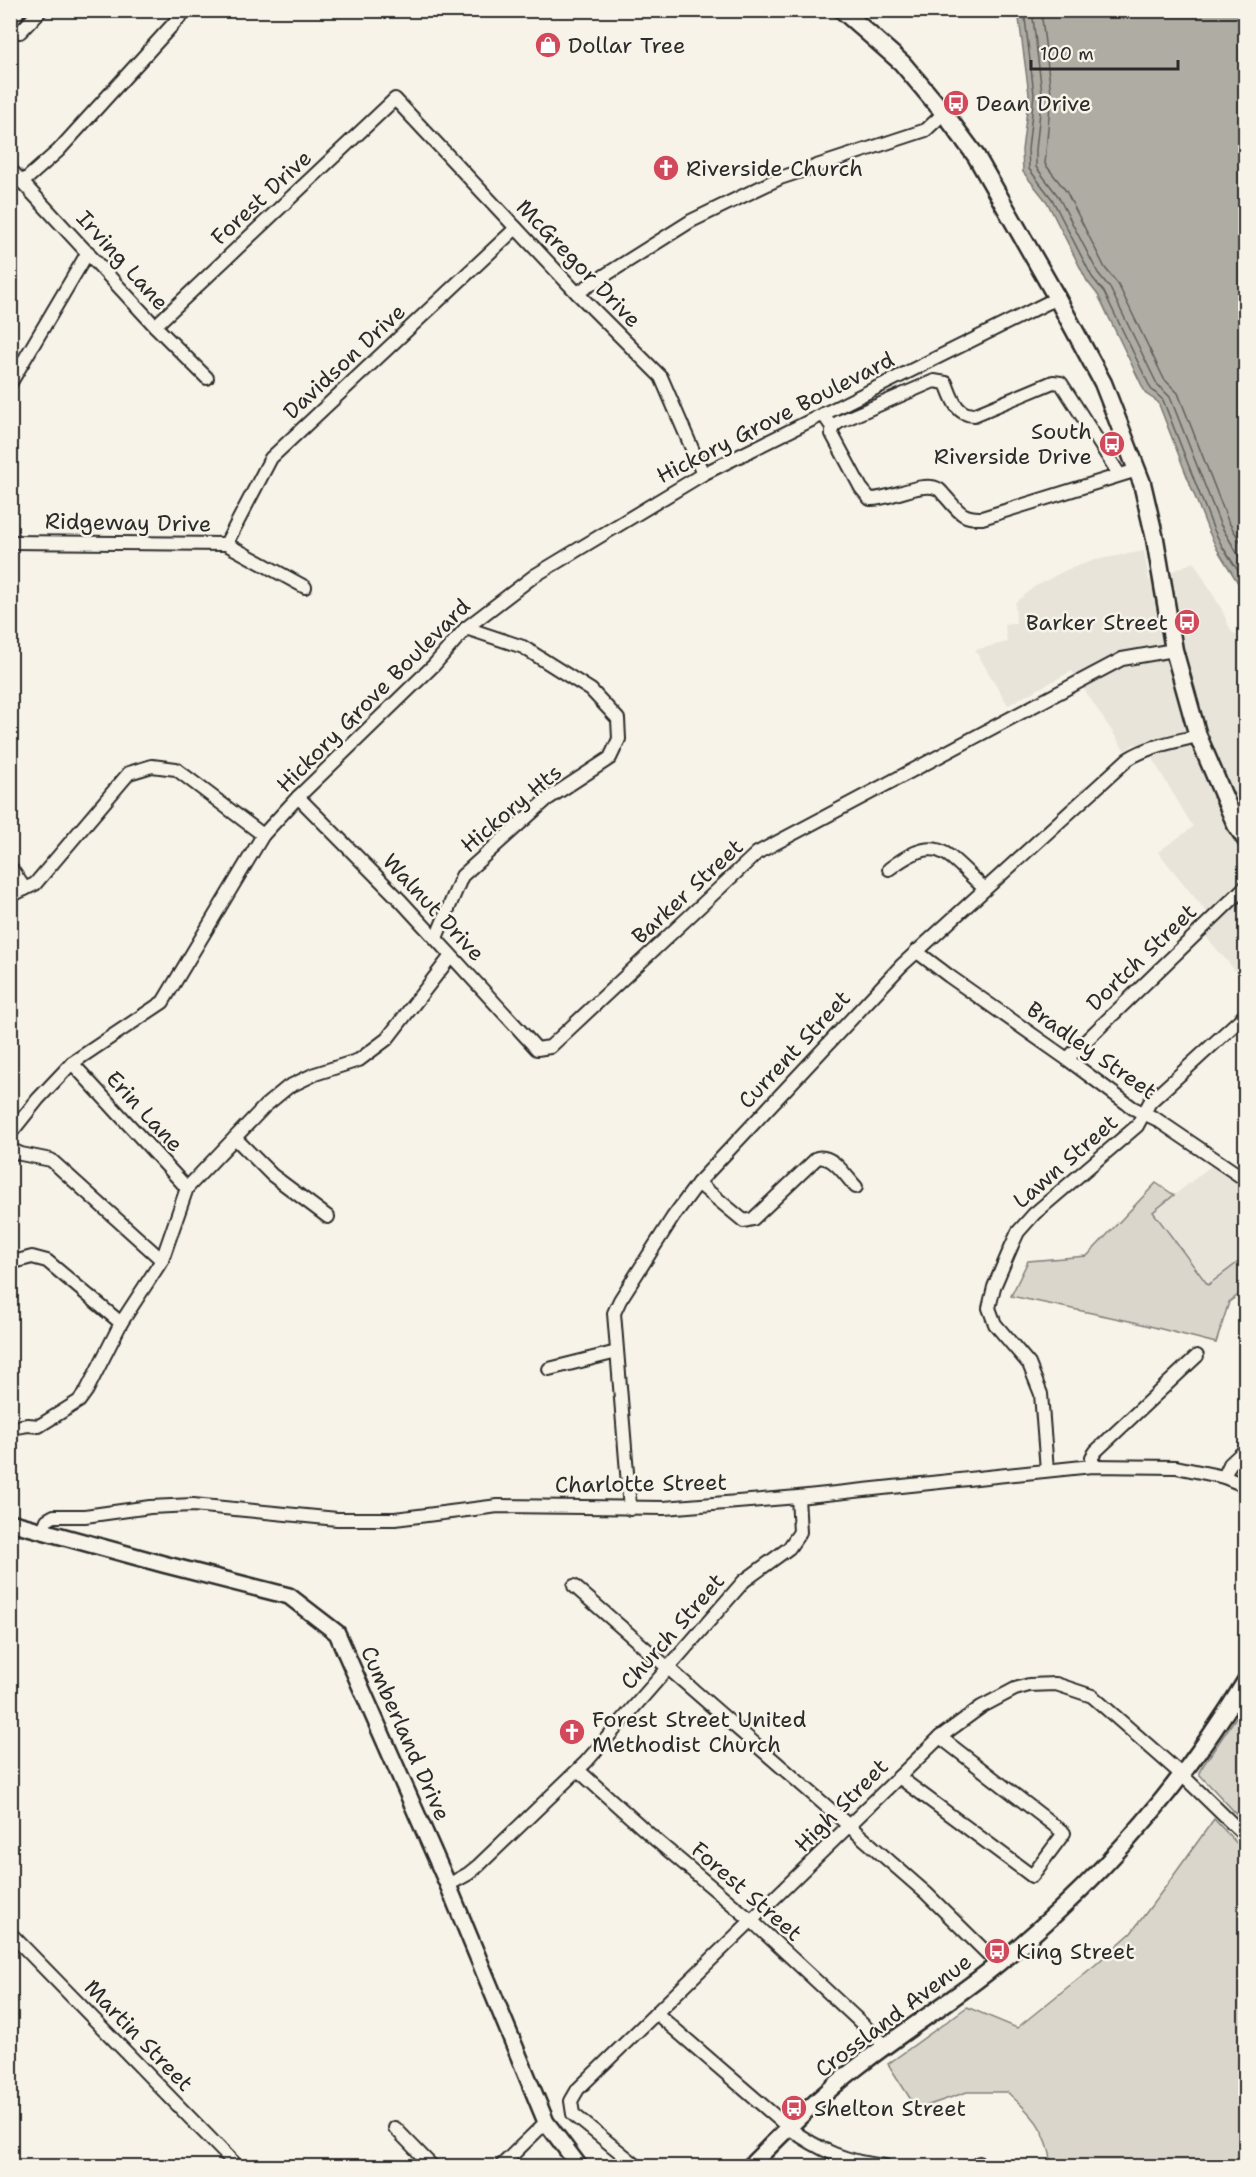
<svg xmlns="http://www.w3.org/2000/svg" width="1256" height="2177" font-family="'Shantell Sans',sans-serif">
<style>
.built{fill:#e8e4da}
.green{fill:#dad6cc;stroke:#82807c;stroke-width:1.5}
.water{fill:#afaca4;stroke:#7a7874;stroke-width:1.5}
.lines{fill:none;stroke-linecap:round;stroke-linejoin:round}
.shore{stroke:#605f5b;stroke-width:1.5}
.minor-casing{stroke:#2b2b2b;stroke-width:16}
.major-casing{stroke:#2b2b2b;stroke-width:20}
.highway-casing{stroke:#2b2b2b;stroke-width:21}
.minor{stroke:#f7f3e8;stroke-width:12}
.major{stroke:#f7f3e8;stroke-width:15}
.highway{stroke:#f7f3e8;stroke-width:16}
.labels{text-anchor:middle;stroke-width:5;stroke-linejoin:round;paint-order:stroke}
.poi-label{font-size:22px;fill:#2b2b2b;stroke:#f7f3e8;text-anchor:start}
.street-label{font-size:22px;fill:#2b2b2b;stroke:#f7f3e8}
</style>
<rect width="100%" height="100%" fill="#f7f3e8"/>
<filter id="ink" filterUnits="userSpaceOnUse"><feTurbulence type="fractalNoise" baseFrequency=".0167" numOctaves="2"/><feDisplacementMap in="SourceGraphic" scale="12" xChannelSelector="R" yChannelSelector="G"/><feConvolveMatrix kernelMatrix="1 2 1 2 8 2 1 2 1" color-interpolation-filters="sRGB"/></filter>
<g filter="url(#ink)">
<g class="built">
<polygon points="1144,551 1149,581 1194,562 1222,610 1231,631 1245,642 1245,982 1202,932 1213,920 1158,852 1193,827 1143,743 1133,745 1125,751 1072,671 1008,705 975,650 1007,642 1005,625 1016,623 1015,603 1034,587 1066,570 1095,560"/>
<polygon points="1221,1158 1245,1173 1245,1257 1209,1285 1153,1212"/>
</g>
<g class="green">
<polygon points="1156,1183 1174,1195 1153,1212 1208,1285 1245,1257 1245,1290 1229,1302 1216,1343 1134,1322 1011,1296 1028,1261 1087,1256"/>
<polygon points="1245,1704 1245,1823 1200,1775 1200,1770"/>
<path d="M1214,1819L1245,1852V2166H1052C1048,2130 1033,2115 1007,2092H967L917,2109L888,2064L967,2007L1017,2028L1095,1965L1131,1933L1166,1886Z"/>
</g>
<polygon class="water" points="1018,11 1245,11 1245,594 1217,549 1208,530 1158,402 1146,394 1098,295 1087,281 1047,202 1023,172 1022,150 1029,94"/>
<g class="lines">
<g class="shore">
<polyline points="1024,10 1034,94 1028,150 1029,169 1052,199 1092,277 1104,292 1151,389 1163,400 1213,528 1222,546 1246,583"/>
<polyline points="1032,10 1042,93 1036,150 1036,167 1058,196 1098,273 1110,288 1157,384 1170,397 1220,524 1246,568"/>
<polyline points="1041,10 1051,93 1045,164 1066,191 1105,268 1118,284 1164,379 1178,393 1228,521 1246,551"/>
</g>
<g class="minor-casing">
<g id="minor">
<polyline points="10,31 20,32 41,10"/>
<polyline points="10,169 155,326 207,378"/>
<polyline points="23,182 58,151 186,10"/>
<polyline points="577,293 691,221 780,178 926,130 944,113"/>
<polyline points="155,326 395,99 577,293 661,377 703,474"/>
<polyline points="10,384 88,252"/>
<path d="M823,414L832,427V434L861,488L870,499C889,500 923,480 938,489C941,490 942,493 945,496C958,510 961,519 982,518L1137,470"/>
<path d="M832,427L839,422L934,381L946,383C952,398 956,415 974,415L1053,382L1061,383L1119,474"/>
<polyline points="10,542 226,544 305,587"/>
<polyline points="226,544 271,458 516,228"/>
<polyline points="298,797 401,901 537,1049 550,1047 757,853 1122,659 1174,650"/>
<polyline points="10,867 25,889"/>
<path d="M889,869C939,831 945,853 985,889"/>
<polyline points="10,896 35,884 129,773 152,766 176,769 263,835"/>
<polyline points="436,938 462,876 546,800 610,758 619,739 618,719 591,690 523,647 466,628"/>
<polyline points="916,951 949,976 1067,1059 1133,1108 1156,1119 1246,1180"/>
<polyline points="1067,1059 1246,886"/>
<polyline points="72,1063 187,1188"/>
<polyline points="10,1134 38,1099 72,1063 163,1002 263,835 298,797 434,665 466,628 534,576 703,474 1057,298"/>
<polyline points="235,1138 272,1175 328,1217"/>
<polyline points="10,1149 21,1154 51,1160 162,1260"/>
<path d="M698,1183L744,1221L753,1219L817,1158C833,1154 846,1177 856,1187"/>
<polyline points="10,1263 32,1257 47,1261 121,1323"/>
<polyline points="549,1369 617,1352"/>
<polyline points="10,1428 28,1425 39,1426 79,1401 87,1390 121,1323 162,1260 187,1188 265,1106 288,1087 315,1074 359,1060 387,1039 451,956"/>
<polyline points="1092,1466 1092,1457 1096,1451 1197,1356"/>
<polyline points="1047,1470 1041,1394 1029,1364 995,1324 989,1308 994,1287 1012,1245 1018,1232 1034,1214 1137,1126 1150,1102 1246,1014"/>
<polyline points="1224,1477 1230,1464 1246,1449"/>
<path d="M630,1509L614,1313L620,1300L673,1217L698,1183L901,966L1128,759C1149,746 1173,742 1198,736"/>
<polyline points="43,1530 47,1520 54,1516 85,1516 150,1507 193,1505 337,1519 395,1519 498,1506 664,1508 798,1497 1092,1466 1176,1467 1224,1477 1246,1486"/>
<polyline points="574,1586 926,1893 998,1964"/>
<polyline points="578,1770 657,1841 752,1921 886,2046"/>
<polyline points="899,1777 1032,1876 1064,1833 940,1737"/>
<polyline points="448,1885 468,1874 478,1866 586,1762 744,1581 789,1548 800,1532 798,1497"/>
<polyline points="10,1933 237,2166"/>
<path d="M656,2013L789,2128C820,2151 847,2162 885,2166"/>
<polyline points="395,2128 432,2166"/>
<polyline points="501,2166 546,2122"/>
<polyline points="637,2166 573,2114 571,2101 578,2089 940,1737 981,1707 1015,1689 1029,1685 1056,1684 1092,1696 1182,1775 1246,1837"/>
<polyline points="975,2166 979,2163"/>
</g>
</g>
<g class="major-casing">
<g id="major">
<polyline points="10,22 17,10"/>
<polyline points="10,1522 163,1564 289,1596 337,1633 448,1885 546,2122 579,2166"/>
<path d="M750,2166C785,2131 820,2095 860,2065C905,2030 955,1999 999,1963C1097,1883 1181,1788 1246,1680"/>
</g>
</g>
<g class="highway-casing">
<polyline id="highway" points="842,10 902,63 944,113 976,156 1057,298 1103,383 1142,483 1155,539 1174,650 1198,736 1236,825 1246,840"/>
</g>
<use href="#minor" class="minor"/>
<use href="#major" class="major"/>
<use href="#highway" class="highway"/>
</g>
</g>
<defs>
<g id="shop-disc" transform="scale(1.35)"><circle r="9.5" fill="#d1495b" stroke="#f7f3e8"/><path d="M-5-2.5h2.3a2.7 3.5 0 0 1 5.4 0H5L5.5 6h-11ZM-1.5-2.5h3a1.5 2.3 0 0 0-3 0Z" fill="#fff"/></g>
<g id="bus-disc" transform="scale(1.35)"><circle r="9.5" fill="#d1495b" stroke="#f7f3e8"/><path d="M-5-6H5V4H4V6H2V4H-2V6H-4V4H-5ZM-3.5-4V0h7V-4ZM-3.5 1.2v1.5H-2V1.2ZM2 1.2v1.5H3.5V1.2Z" fill="#fff"/></g>
<g id="church-disc" transform="scale(1.35)"><circle r="9.5" fill="#d1495b" stroke="#f7f3e8"/><path d="M-1.2-6h2.4v3.5h3.3v2.4h-3.3V6h-2.4V-.1h-3.3v-2.4h3.3Z" fill="#fff"/></g>
</defs>
<g fill-rule="evenodd">
<use href="#shop-disc" x="548" y="45"/>
<use href="#bus-disc" x="956" y="103"/>
<use href="#church-disc" x="666" y="168"/>
<use href="#bus-disc" x="1112" y="444"/>
<use href="#bus-disc" x="1187" y="622"/>
<use href="#church-disc" x="572" y="1732"/>
<use href="#bus-disc" x="997" y="1951"/>
<use href="#bus-disc" x="794" y="2108"/>
</g>
<g class="labels">
<g class="poi-label">
<text x="568" y="53">Dollar Tree</text>
<text x="976" y="111">Dean Drive</text>
<text x="686" y="176">Riverside Church</text>
<text x="1092" y="439" text-anchor="end">South<tspan x="1092" dy="25">Riverside Drive</tspan></text>
<text x="1168" y="630" text-anchor="end">Barker Street</text>
<text x="592" y="1727">Forest Street United<tspan x="592" dy="25">Methodist Church</tspan></text>
<text x="1016" y="1959">King Street</text>
<text x="814" y="2116">Shelton Street</text>
</g>
<g class="street-label">
<text transform="translate(261 197) rotate(-43)" y="8">Forest Drive</text>
<text transform="translate(123 260) rotate(48)" y="8">Irving Lane</text>
<text transform="translate(579 263) rotate(46)" y="8">McGregor Drive</text>
<text transform="translate(344 361) rotate(-43)" y="8">Davidson Drive</text>
<text transform="translate(775 417) rotate(-27)" y="8">Hickory Grove Boulevard</text>
<text transform="translate(128 522) rotate(1)" y="8">Ridgeway Drive</text>
<text transform="translate(373 695) rotate(-45)" y="8">Hickory Grove Boulevard</text>
<text transform="translate(511 808) rotate(-40)" y="8">Hickory Hts</text>
<text transform="translate(687 891) rotate(-43)" y="8">Barker Street</text>
<text transform="translate(434 907) rotate(47)" y="8">Walnut Drive</text>
<text transform="translate(1141 957) rotate(-44)" y="8">Dortch Street</text>
<text transform="translate(794 1049) rotate(-47)" y="8">Current Street</text>
<text transform="translate(1092 1050) rotate(35)" y="8">Bradley Street</text>
<text transform="translate(145 1111) rotate(47)" y="8">Erin Lane</text>
<text transform="translate(1065 1161) rotate(-41)" y="8">Lawn Street</text>
<text transform="translate(641 1483) rotate(-1)" y="8">Charlotte Street</text>
<text transform="translate(672 1631) rotate(-49)" y="8">Church Street</text>
<text transform="translate(406 1733) rotate(66)" y="8">Cumberland Drive</text>
<text transform="translate(841 1805) rotate(-45)" y="8">High Street</text>
<text transform="translate(747 1891) rotate(41)" y="8">Forest Street</text>
<text transform="translate(893 2015) rotate(-37)" y="8">Crossland Avenue</text>
<text transform="translate(139 2035) rotate(46)" y="8">Martin Street</text>
</g>
</g>
<rect width="1256" height="2177" fill="none" stroke="#f7f3e8" stroke-width="36"/>
<rect x="18" y="18" width="1220" height="2141" fill="none" stroke="#2b2b2b" stroke-width="2" filter="url(#ink)"/>
<path d="M1031 60v9h147v-9" fill="none" stroke="#2b2b2b" stroke-width="3"/>
<text x="1040" y="60" font-size="18" fill="#2b2b2b" stroke="#f7f3e8" stroke-width="4.5" paint-order="stroke">100 m</text>
</svg>
